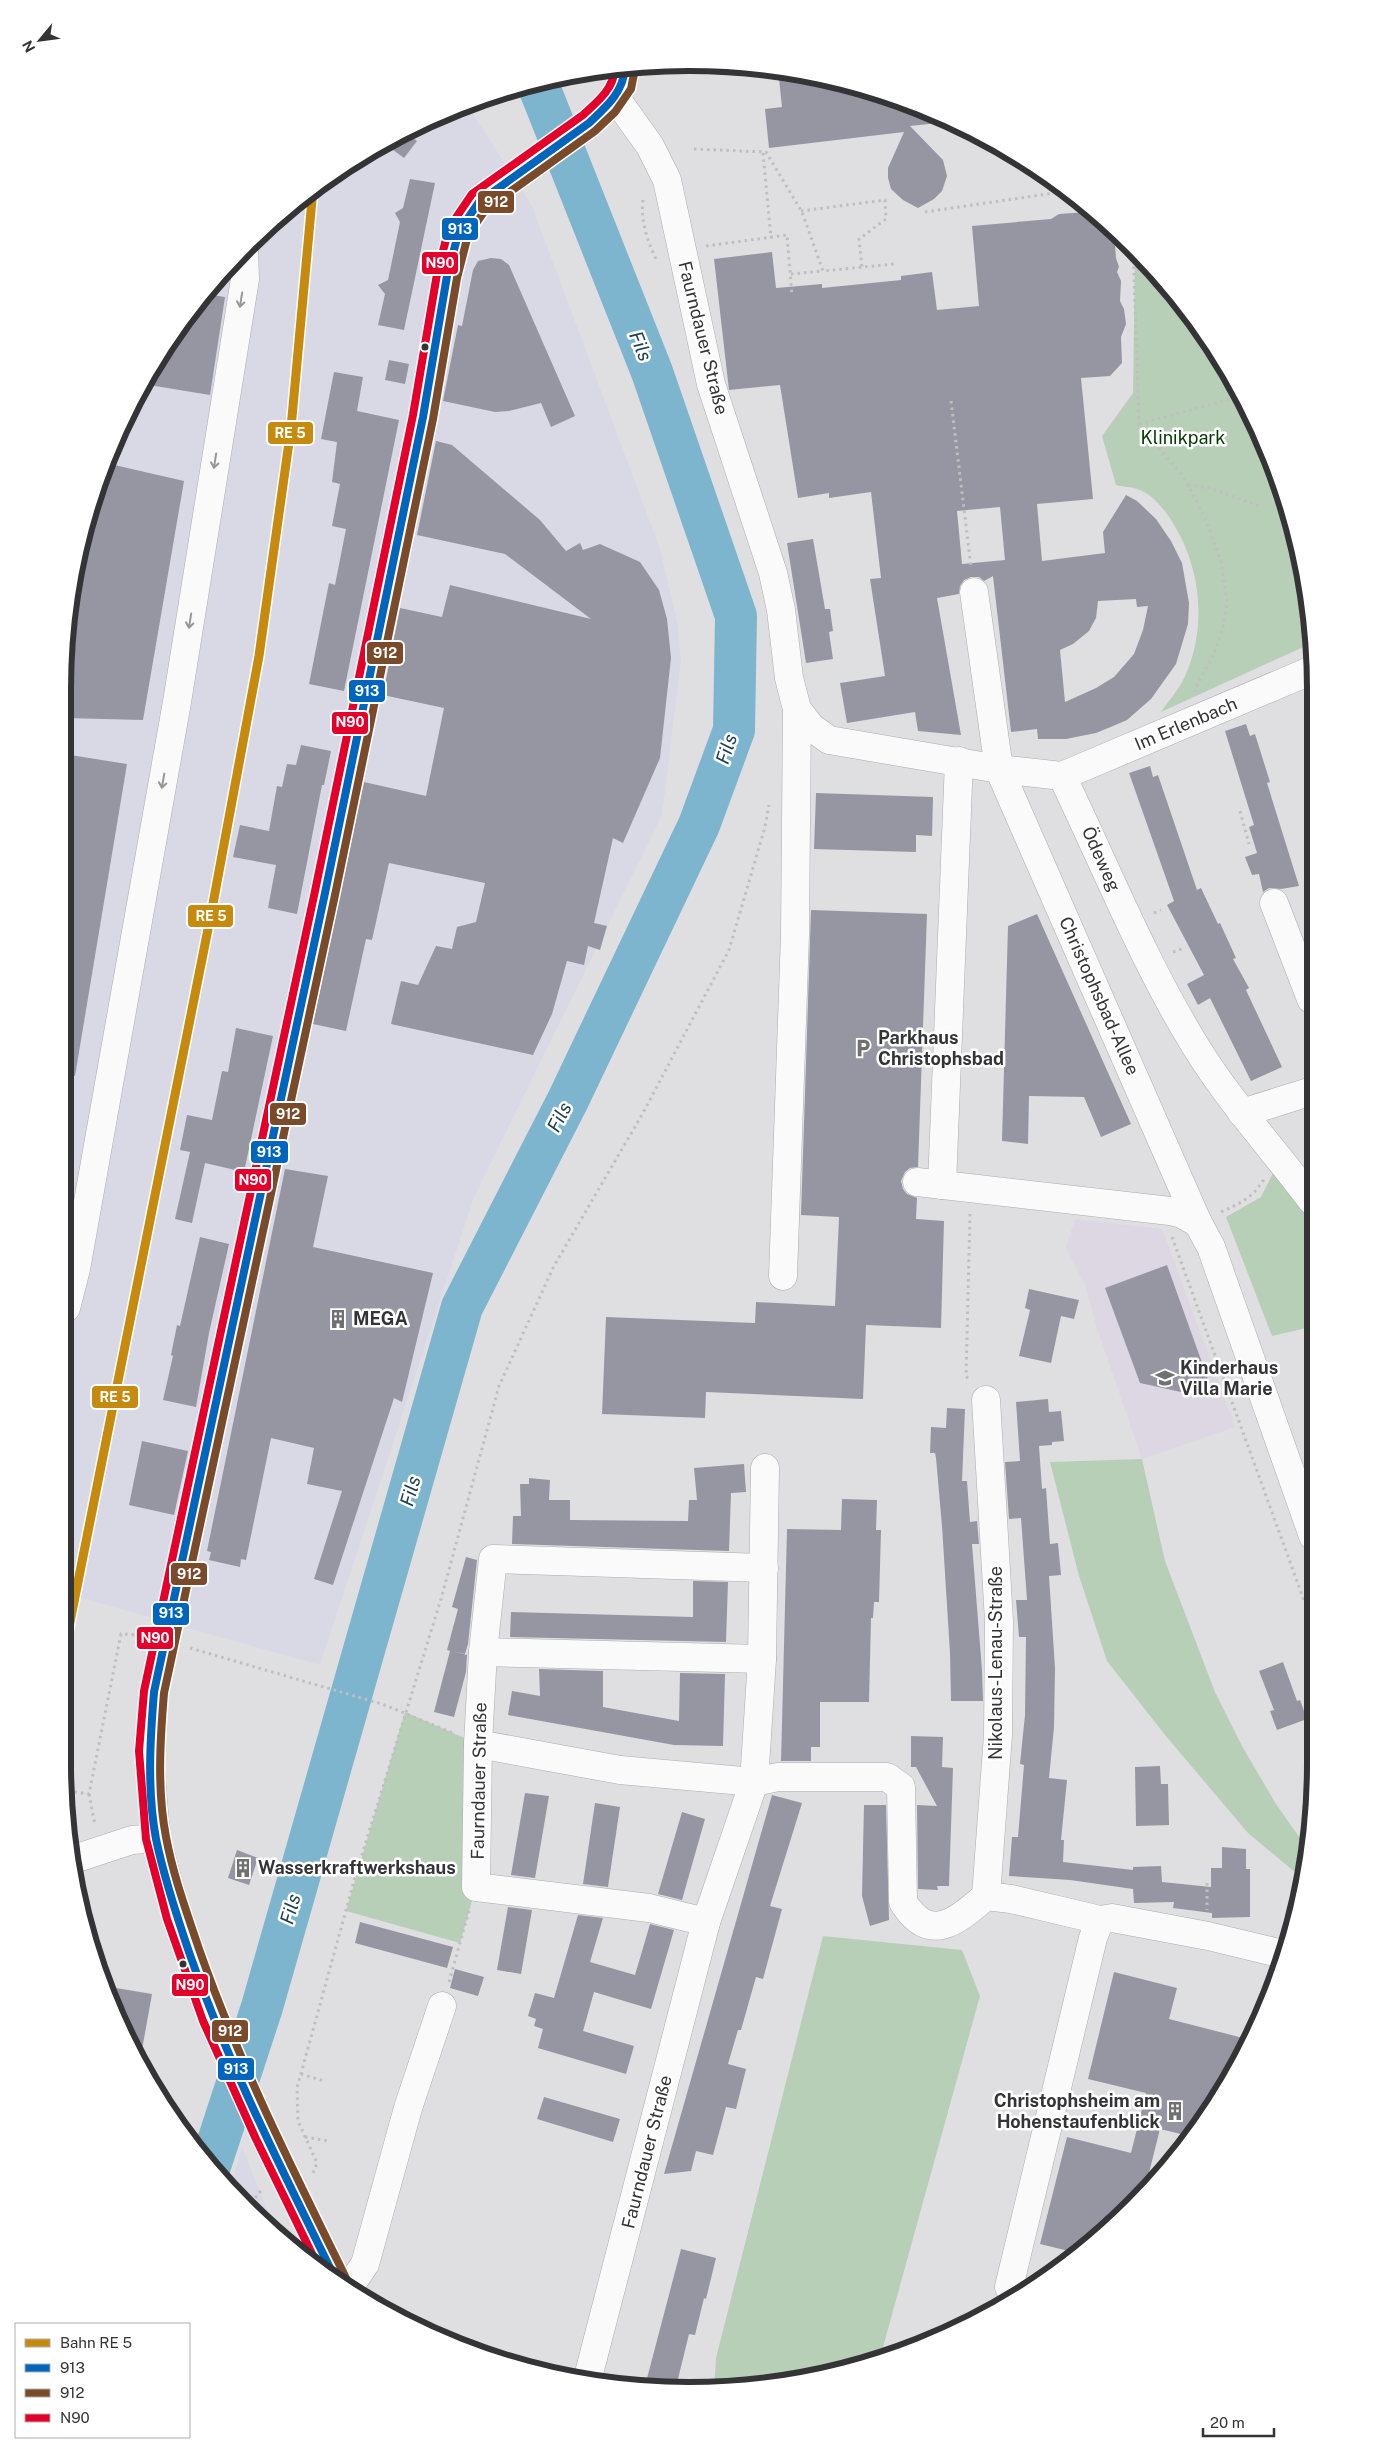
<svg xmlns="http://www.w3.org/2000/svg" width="1378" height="2453" font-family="'Public Sans',sans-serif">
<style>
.industrial{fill:#d9d8e5}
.education{fill:#ddd6e3}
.green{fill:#b8cfb7}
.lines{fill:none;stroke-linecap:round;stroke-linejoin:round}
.river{stroke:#7eb5ce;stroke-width:42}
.building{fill:#9696a2;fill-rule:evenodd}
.minor-casing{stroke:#acacae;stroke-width:29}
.path{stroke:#bfbfc0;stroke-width:3;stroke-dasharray:2.5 4;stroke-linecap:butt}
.minor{stroke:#fafafb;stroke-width:28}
.bus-1-casing{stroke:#fff;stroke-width:11}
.bus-2-casing{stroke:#fff;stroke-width:11}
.bus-3-casing{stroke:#fff;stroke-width:11}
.bus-1{stroke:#0065bd;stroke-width:8}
.bus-2{stroke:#7a4b2a;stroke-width:8}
.bus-3{stroke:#e4002b;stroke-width:8}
.rail-1-casing{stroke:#fff;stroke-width:12}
.rail-1{stroke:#c68a0e;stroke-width:9}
.oneway{stroke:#979798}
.bus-dot{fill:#343436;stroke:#fff;stroke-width:2}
.labels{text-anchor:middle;stroke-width:5;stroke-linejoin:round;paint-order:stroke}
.street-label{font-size:18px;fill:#343436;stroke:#fff}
.park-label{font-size:18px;fill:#053a03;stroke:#fff}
.poi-label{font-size:18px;font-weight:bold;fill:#343436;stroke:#fff;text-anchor:start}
.water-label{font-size:19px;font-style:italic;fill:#1d4150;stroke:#fff}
.rim{fill:none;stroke:#343436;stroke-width:6}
.line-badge{stroke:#fff;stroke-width:2}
.badge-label{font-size:14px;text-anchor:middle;font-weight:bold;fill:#fff}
</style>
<rect width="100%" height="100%" fill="#dfdfe2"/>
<g class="industrial">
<polygon points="468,106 532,206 660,549 677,621 681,660 662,815 474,1197 320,1665 67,1594 64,648 84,527 147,376 218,276 308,192 412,127"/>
<polygon points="242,2147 276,2232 246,2207 230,2188"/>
</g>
<polygon class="education" points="1075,1219 1162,1229 1235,1427 1142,1459 1097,1328 1085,1285 1066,1248"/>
<g class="green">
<path d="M1135,249L1210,341L1282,487L1310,607V644L1161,712C1169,700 1181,687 1186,674C1208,623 1200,562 1169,517C1163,508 1153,496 1142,491C1135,487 1124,487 1116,485L1102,436L1133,393Z"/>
<polygon points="1275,1169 1312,1223 1313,1325 1302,1329 1272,1336 1226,1217 1261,1197"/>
<polygon points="1142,1459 1165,1561 1215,1692 1242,1746 1276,1804 1307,1848 1302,1878 1248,1833 1165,1735 1107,1661 1079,1576 1050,1462"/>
<polygon points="405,1712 478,1744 476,1887 460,1943 346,1911"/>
<path d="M823,1936L962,1950L980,1996L880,2358C826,2374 770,2391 714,2389L716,2358Z"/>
</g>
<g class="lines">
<polyline class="river" points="210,2166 262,2007 462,1307 568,1100 699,825 734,730 736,616 652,372 537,82"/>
</g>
<g class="building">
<polygon points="778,69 891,96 948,122 910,126 943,160 947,176 942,191 934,199 918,208 903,200 891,189 888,178 888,168 904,132 769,148 765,109 782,107"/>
<polygon points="405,132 417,141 404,158 385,144"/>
<polygon points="410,179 435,183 404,330 378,325 385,294 378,285 388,280 400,222 395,213 403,208"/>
<path d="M1087,212L1114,232L1116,258L1119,267L1117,272L1121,281L1120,301L1124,309L1126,324L1121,337L1122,363L1110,376L1081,378L1093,499L1037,504L1042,561L1105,553L1103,532L1126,495L1137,501L1156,519L1171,541L1182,563L1189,603L1188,624L1176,664L1151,699L1127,720L1113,726L1096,733L1066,739H1038L1037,729L1011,732L993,576L984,581L979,577H971L964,580L960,586L959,594L937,598L961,735L918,731L915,712L847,723L840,683L885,676L870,579L881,578L871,492L829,498V493L798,498L780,385L729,390L714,259L772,252L776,288L822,284V288L901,280V276L932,272L937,310L979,306L972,226L1051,219L1059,214ZM1000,507L1005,560L962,564L957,511ZM1136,599L1137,607L1148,606L1143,630L1134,654L1114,677L1096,688L1065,702L1060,650L1073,644L1089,631L1096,618L1098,601Z"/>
<polygon points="491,258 501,259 509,265 575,416 551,427 541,403 509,411 495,412 443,401 458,325 462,326 473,270 478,261"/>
<polygon points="205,294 225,297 210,395 143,384 147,376"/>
<polygon points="389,360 409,364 405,384 385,380"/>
<polygon points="334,372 363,377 357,411 399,420 344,691 309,684 329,583 335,585 346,529 332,526 340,484 332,482 337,442 321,439"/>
<polygon points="436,441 452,445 540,520 566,551 580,543 583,550 600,544 640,562 659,590 667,619 671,658 660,758 623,843 613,838 594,923 607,926 600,950 588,946 584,965 567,961 552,1014 533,1055 391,1024 401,981 418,985 436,946 452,949 457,927 476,922 485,883 389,863 372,940 366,939 346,1031 313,1024 364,782 426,796 444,708 383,695 400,608 442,617 450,585 591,619 505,554 417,535"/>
<polygon points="110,464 184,481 143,720 64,718 64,648 84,527"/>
<polygon points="813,539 825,609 830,609 833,631 829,632 833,659 806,663 787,543"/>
<polygon points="1246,724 1250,736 1255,734 1270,782 1267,783 1299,886 1281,889 1269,888 1263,892 1259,874 1252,875 1245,857 1257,853 1249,827 1254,825 1225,731"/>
<polygon points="301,745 331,751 324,785 322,785 297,914 268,908 276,865 233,857 240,825 269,831 277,786 282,787 287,764 296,765"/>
<polygon points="64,754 127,764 75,1076 65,1075"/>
<polygon points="1150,766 1153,777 1158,775 1197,890 1201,888 1218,924 1220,923 1236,958 1233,959 1249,988 1246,990 1282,1067 1251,1081 1210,998 1198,1005 1187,984 1204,975 1167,905 1174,901 1129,773"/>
<polygon points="816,793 933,797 932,836 916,835 916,852 814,849"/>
<polygon points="811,910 927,914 918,1167 910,1168 905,1172 901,1181 903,1189 907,1194 917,1198 916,1219 944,1221 941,1328 866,1325 863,1399 706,1392 705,1418 602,1414 606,1317 755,1323 756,1302 835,1306 839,1217 801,1215"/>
<polygon points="1037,914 1131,1124 1101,1137 1084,1097 1029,1096 1028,1144 1002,1141 1008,926"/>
<polygon points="236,1028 273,1036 244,1172 205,1163 192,1223 175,1219 190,1152 180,1150 187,1115 212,1120 222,1071 228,1072"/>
<polygon points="285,1169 328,1176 313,1247 433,1273 402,1402 394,1398 333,1585 314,1579 342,1491 307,1484 314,1448 271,1438 246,1560 241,1559 240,1567 209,1560 211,1552 207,1551"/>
<polygon points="200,1237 229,1244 209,1333 196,1407 163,1400 173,1356 171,1355 177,1325 180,1326"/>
<polygon points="1167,1265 1209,1382 1181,1392 1140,1383 1105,1288"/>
<polygon points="1029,1289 1079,1300 1074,1319 1061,1316 1051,1363 1019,1356 1030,1310 1025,1308"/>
<polygon points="1048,1399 1049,1412 1061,1411 1064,1441 1052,1442 1052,1445 1039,1446 1042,1489 1046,1488 1050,1544 1058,1543 1061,1575 1049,1576 1055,1668 1054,1727 1049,1778 1067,1780 1061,1840 1064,1840 1063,1862 1133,1870 1133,1867 1161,1866 1162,1882 1211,1887 1211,1868 1222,1868 1222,1847 1246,1849 1246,1869 1250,1869 1250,1917 1212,1918 1212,1913 1173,1908 1174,1902 1134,1903 1133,1889 1070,1880 1009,1876 1012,1837 1018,1837 1024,1765 1020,1764 1025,1715 1026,1637 1019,1637 1016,1600 1027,1600 1021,1518 1009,1519 1005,1462 1020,1461 1016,1402"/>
<polygon points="947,1408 965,1409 962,1481 967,1481 970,1522 977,1521 979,1544 972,1544 982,1670 983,1701 951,1701 950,1653 942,1526 936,1458 935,1453 930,1453 931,1427 946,1428"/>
<polygon points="142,1441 188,1451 174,1515 129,1505"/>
<polygon points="744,1464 746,1492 731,1493 729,1551 512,1544 513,1516 521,1516 520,1484 529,1484 529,1478 550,1480 549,1500 570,1500 570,1520 688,1521 689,1500 697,1500 694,1468"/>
<polygon points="842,1499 877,1500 876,1530 881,1530 879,1602 874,1602 873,1618 871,1618 869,1702 820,1702 820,1747 811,1747 811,1761 781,1761 787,1529 841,1530"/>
<polygon points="466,1557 477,1560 468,1644 465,1654 453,1651 467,1655 466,1672 454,1717 434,1712 450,1651 447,1650 458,1609 452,1607"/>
<polygon points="693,1581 728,1582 726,1642 510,1637 511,1612 693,1617"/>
<polygon points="1283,1662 1297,1701 1300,1700 1307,1719 1277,1730 1270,1711 1274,1710 1259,1671"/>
<polygon points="539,1669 603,1671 603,1707 679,1721 680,1673 725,1674 723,1746 674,1745 508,1715 512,1691 540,1696"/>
<polygon points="911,1736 943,1737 942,1767 953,1768 949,1886 937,1886 938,1890 918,1889 917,1805 937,1806 916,1767 911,1767"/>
<polygon points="1160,1766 1161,1784 1168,1784 1169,1825 1136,1826 1135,1767"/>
<polygon points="525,1793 549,1796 535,1878 511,1875"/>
<polygon points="772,1795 802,1803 770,1906 782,1909 763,1979 756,1977 741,2030 738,2030 728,2064 746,2069 736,2109 726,2107 713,2155 696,2151 691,2171 664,2174"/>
<polygon points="595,1803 620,1807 608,1887 583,1884"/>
<polygon points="864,1805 886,1805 889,1920 870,1926 862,1896"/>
<polygon points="682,1812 705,1819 682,1900 658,1894"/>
<polygon points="237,1850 258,1858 249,1885 228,1878"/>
<polygon points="508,1907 532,1910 521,1974 497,1970"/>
<polygon points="578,1915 603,1918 590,1962 635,1975 650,1924 674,1930 651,2009 594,1992 583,2031 634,2046 626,2074 538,2048 543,2029 534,2026 536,2019 528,2016 535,1993 554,1998"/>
<polygon points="360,1922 453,1947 447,1968 355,1943"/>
<polygon points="455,1969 484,1977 478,1996 450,1988"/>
<polygon points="1114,1972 1177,1988 1169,2019 1247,2039 1231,2078 1189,2136 1160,2129 1144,2193 1102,2235 1077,2253 1040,2244 1067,2137 1131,2153 1146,2093 1088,2079"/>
<polygon points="104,1986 152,1994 140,2061 127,2041"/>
<polygon points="544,2097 620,2119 613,2142 537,2119"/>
<polygon points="681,2249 716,2258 706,2299 704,2298 695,2335 689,2334 676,2387 645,2386"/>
</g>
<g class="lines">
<g class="minor-casing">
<g id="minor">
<polyline points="615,97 650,146 667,180 711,384 773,573 781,610 789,678 797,709 811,727 829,740 999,769 1062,776 1310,671"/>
<polyline points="974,592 999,769 1198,1223 1211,1247 1313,1536"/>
<path d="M1062,776C1106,867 1143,961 1196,1047C1230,1102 1274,1150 1312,1201"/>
<polyline points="1274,903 1311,999"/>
<polyline points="1242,1113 1312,1091"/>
<polyline points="917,1182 1170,1211 1182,1214 1198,1223"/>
<polyline points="942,1185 959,761"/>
<polyline points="783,1276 795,935 797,709"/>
<polyline points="66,1308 76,1269 177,702 245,279 244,252"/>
<polyline points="483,1652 478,1744 476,1887 649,1908 706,1922"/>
<polyline points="762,1659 483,1652 493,1559 764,1568"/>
<path d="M478,1744L620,1770L754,1782L778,1777H887L901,1787L903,1902C930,1945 957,1921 986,1896L998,1735L999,1621L986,1400"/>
<polyline points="71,1860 132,1840 156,1838"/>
<polyline points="986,1896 1011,1899 1100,1920 1112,1918 1208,1936 1283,1954"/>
<path d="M337,2282L265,2135L212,2017L177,1916L156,1838L149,1751L154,1692L325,893L423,417L447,276L459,231L479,202L589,123C605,108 626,92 625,68"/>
<polyline points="348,2289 365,2264 408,2108 442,2006"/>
<polyline points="1023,2292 1009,2287 1093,1938 1100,1920"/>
<polyline points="587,2381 706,1922 754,1782 762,1659 765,1468"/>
</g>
</g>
<g class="path">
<polyline points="694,149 766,152 802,212 823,271 894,264"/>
<polyline points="763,153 771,238"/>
<path d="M643,200C640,220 648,243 657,261"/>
<polyline points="801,211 885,200 886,219 859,239 862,267"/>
<polyline points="925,212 1061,192"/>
<polyline points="706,246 787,235 792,296"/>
<polyline points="1133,247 1139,424 1185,479 1206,520 1221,562 1227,602 1223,627 1214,654 1194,691"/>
<polyline points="791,274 823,271"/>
<polyline points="951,401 971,567"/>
<polyline points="1139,424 1238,397"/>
<polyline points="1188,485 1209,488 1262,507"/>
<polyline points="1240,811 1249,844"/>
<polyline points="1154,913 1161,910"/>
<polyline points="1173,952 1182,949"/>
<path d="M1221,1212C1239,1204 1254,1197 1264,1179"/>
<polyline points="970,1214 966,1376 970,1381"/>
<polyline points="1172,1237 1314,1628"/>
<polyline points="190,1648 382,1704 453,1733"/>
<polyline points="68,1791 89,1794 121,1634 140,1635"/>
<polyline points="89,1794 95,1825"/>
<polyline points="1207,1883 1207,1910"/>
<polyline points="449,1982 469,1911"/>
<polyline points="301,2074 324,2081"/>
<polyline points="305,2137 329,2141"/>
<polyline points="313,2173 317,2163 298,2121 297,2088 356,1874 441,1599 499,1386 554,1266 643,1113 729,950 765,827 769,805"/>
<polyline points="247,2208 263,2188"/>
</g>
<use href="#minor" class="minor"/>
<g class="bus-1-casing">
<path id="bus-1" d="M337,2282C284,2174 230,2068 190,1955C177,1917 164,1878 156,1839C147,1791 150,1740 154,1692L325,893L423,417L447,276L459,231L479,202L589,123C606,107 623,93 625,68"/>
</g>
<g class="bus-2-casing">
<path id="bus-2" d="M346,2278C293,2170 239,2063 199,1949C187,1913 173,1875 166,1837C157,1790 160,1741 164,1693L335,895L433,419L457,278L468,235L486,209L595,131L615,112L631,89L635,69"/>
</g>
<g class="bus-3-casing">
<path id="bus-3" d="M318,2266L256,2139L203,2021L167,1919L146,1839L139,1751L144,1691L315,891L413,415L437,274L449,228L472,194L583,115C597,102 613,90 615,69"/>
</g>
<use href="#bus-1" class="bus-1"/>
<use href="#bus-2" class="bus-2"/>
<use href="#bus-3" class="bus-3"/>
<g class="rail-1-casing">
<polyline id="rail-1" points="67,1637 212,909 259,656 291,428 313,189"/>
</g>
<use href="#rail-1" class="rail-1"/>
</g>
<defs><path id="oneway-shaft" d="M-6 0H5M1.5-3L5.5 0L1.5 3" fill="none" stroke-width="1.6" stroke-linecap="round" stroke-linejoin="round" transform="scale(1.25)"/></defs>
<g class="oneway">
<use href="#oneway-shaft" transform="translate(241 300) rotate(99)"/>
<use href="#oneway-shaft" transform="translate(215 461) rotate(99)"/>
<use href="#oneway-shaft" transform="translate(190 621) rotate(99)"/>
<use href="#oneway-shaft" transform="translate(163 781) rotate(100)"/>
</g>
<defs>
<g id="parking-bare" transform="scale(1.5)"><path d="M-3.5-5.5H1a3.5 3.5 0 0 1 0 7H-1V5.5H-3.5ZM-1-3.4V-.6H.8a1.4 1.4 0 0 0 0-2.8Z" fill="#707072" stroke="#fff" stroke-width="2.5" paint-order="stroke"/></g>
<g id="building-bare" transform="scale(1.5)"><path d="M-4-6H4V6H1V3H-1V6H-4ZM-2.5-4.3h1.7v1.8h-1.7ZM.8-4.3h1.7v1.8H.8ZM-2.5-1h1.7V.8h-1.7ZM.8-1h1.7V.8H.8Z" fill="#707072" stroke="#fff" stroke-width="2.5" paint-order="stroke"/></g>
<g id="school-bare" transform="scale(1.5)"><path d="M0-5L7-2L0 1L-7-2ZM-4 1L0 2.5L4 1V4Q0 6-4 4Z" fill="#707072" stroke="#fff" stroke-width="2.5" paint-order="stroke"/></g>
</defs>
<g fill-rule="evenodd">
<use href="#parking-bare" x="863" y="1048"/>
<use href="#building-bare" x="338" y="1319"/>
<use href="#school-bare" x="1165" y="1378"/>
<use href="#building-bare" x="243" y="1868"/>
<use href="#building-bare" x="1175" y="2111"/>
</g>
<g class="bus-dot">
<circle cx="425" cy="347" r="4.5"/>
<circle cx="183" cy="1964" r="4.5"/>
</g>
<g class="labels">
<g class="street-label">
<text transform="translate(703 338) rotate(76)" y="6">Faurndauer Straße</text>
<text transform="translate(1186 724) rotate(-23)" y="6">Im Erlenbach</text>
<text transform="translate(1101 859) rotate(66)" y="6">Ödeweg</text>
<text transform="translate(1099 996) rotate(66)" y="6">Christophsbad-Allee</text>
<text transform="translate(996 1663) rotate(-90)" y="6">Nikolaus-Lenau-Straße</text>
<text transform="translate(479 1781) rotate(-89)" y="6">Faurndauer Straße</text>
<text transform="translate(647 2152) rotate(-76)" y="6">Faurndauer Straße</text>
</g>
<g class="park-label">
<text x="1183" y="444">Klinikpark</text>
</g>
<g class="poi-label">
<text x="878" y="1044">Parkhaus<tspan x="878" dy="21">Christophsbad</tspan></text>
<text x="353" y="1325">MEGA</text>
<text x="1180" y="1374">Kinderhaus<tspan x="1180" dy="21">Villa Marie</tspan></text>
<text x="258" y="1874">Wasserkraftwerkshaus</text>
<text x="1160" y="2107" text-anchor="end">Christophsheim am<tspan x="1160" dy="21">Hohenstaufenblick</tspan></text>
</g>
<g class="water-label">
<text transform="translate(641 346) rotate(68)" y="7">Fils</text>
<text transform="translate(726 749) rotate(-72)" y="7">Fils</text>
<text transform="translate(559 1117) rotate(-63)" y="7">Fils</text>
<text transform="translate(410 1491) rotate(-74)" y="7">Fils</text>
<text transform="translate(290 1909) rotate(-74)" y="7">Fils</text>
</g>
</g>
<path d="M0 0H1378V2453H0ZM689 71H689A618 618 0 0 1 1307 689V1764A618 618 0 0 1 689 2382H689A618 618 0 0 1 71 1764V689A618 618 0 0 1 689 71Z" fill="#fff" fill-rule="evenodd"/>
<path class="rim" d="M689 71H689A618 618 0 0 1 1307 689V1764A618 618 0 0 1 689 2382H689A618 618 0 0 1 71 1764V689A618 618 0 0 1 689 71Z"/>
<g class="line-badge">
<rect x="477" y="190" width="38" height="24" rx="5" fill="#7a4b2a"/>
<rect x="441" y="217" width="38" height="24" rx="5" fill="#0065bd"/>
<rect x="421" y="251" width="38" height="24" rx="5" fill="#e4002b"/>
<rect x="267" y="421" width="47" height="24" rx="5" fill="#c68a0e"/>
<rect x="366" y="641" width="38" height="24" rx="5" fill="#7a4b2a"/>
<rect x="348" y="679" width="38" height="24" rx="5" fill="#0065bd"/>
<rect x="331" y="711" width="38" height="24" rx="5" fill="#e4002b"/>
<rect x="187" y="904" width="47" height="24" rx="5" fill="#c68a0e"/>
<rect x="269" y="1102" width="38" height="24" rx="5" fill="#7a4b2a"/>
<rect x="250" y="1140" width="39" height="24" rx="5" fill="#0065bd"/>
<rect x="234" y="1168" width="38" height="24" rx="5" fill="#e4002b"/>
<rect x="91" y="1385" width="48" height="24" rx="5" fill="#c68a0e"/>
<rect x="170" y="1562" width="38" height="24" rx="5" fill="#7a4b2a"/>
<rect x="152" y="1602" width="38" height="24" rx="5" fill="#0065bd"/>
<rect x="136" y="1626" width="38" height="24" rx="5" fill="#e4002b"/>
<rect x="171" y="1973" width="38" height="24" rx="5" fill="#e4002b"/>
<rect x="211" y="2019" width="38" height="24" rx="5" fill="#7a4b2a"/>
<rect x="217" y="2057" width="38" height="24" rx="5" fill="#0065bd"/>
</g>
<g class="badge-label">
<text x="496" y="207">912</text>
<text x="460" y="234">913</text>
<text x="440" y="268">N90</text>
<text x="290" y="438">RE 5</text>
<text x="385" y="658">912</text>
<text x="367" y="696">913</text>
<text x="350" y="727">N90</text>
<text x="211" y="921">RE 5</text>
<text x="288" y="1119">912</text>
<text x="269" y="1157">913</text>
<text x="253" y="1185">N90</text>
<text x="115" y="1402">RE 5</text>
<text x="189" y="1579">912</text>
<text x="171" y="1618">913</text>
<text x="155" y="1643">N90</text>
<text x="190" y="1990">N90</text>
<text x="230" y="2036">912</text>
<text x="236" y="2074">913</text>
</g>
<rect x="15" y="2323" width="175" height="115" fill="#ffffff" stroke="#aeaeaf"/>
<rect x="25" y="2339" width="25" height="8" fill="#c68a0e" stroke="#aeaeaf"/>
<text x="60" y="2348" font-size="15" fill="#343436">Bahn RE 5</text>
<rect x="25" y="2364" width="25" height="8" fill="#0065bd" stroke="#aeaeaf"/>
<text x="60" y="2373" font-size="15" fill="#343436">913</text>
<rect x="25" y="2389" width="25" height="8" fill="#7a4b2a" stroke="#aeaeaf"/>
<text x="60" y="2398" font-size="15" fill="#343436">912</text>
<rect x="25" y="2414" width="25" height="8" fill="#e4002b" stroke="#aeaeaf"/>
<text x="60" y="2423" font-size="15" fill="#343436">N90</text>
<g transform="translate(40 40) rotate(241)" stroke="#ffffff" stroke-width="4" paint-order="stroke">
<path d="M0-4L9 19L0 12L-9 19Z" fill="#343436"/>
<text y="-8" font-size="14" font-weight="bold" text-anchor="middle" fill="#343436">N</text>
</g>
<path d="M1203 2428v8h71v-8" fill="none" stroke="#343436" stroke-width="2.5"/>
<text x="1210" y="2428" font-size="15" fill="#343436" stroke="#ffffff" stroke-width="4" paint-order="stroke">20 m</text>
</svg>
